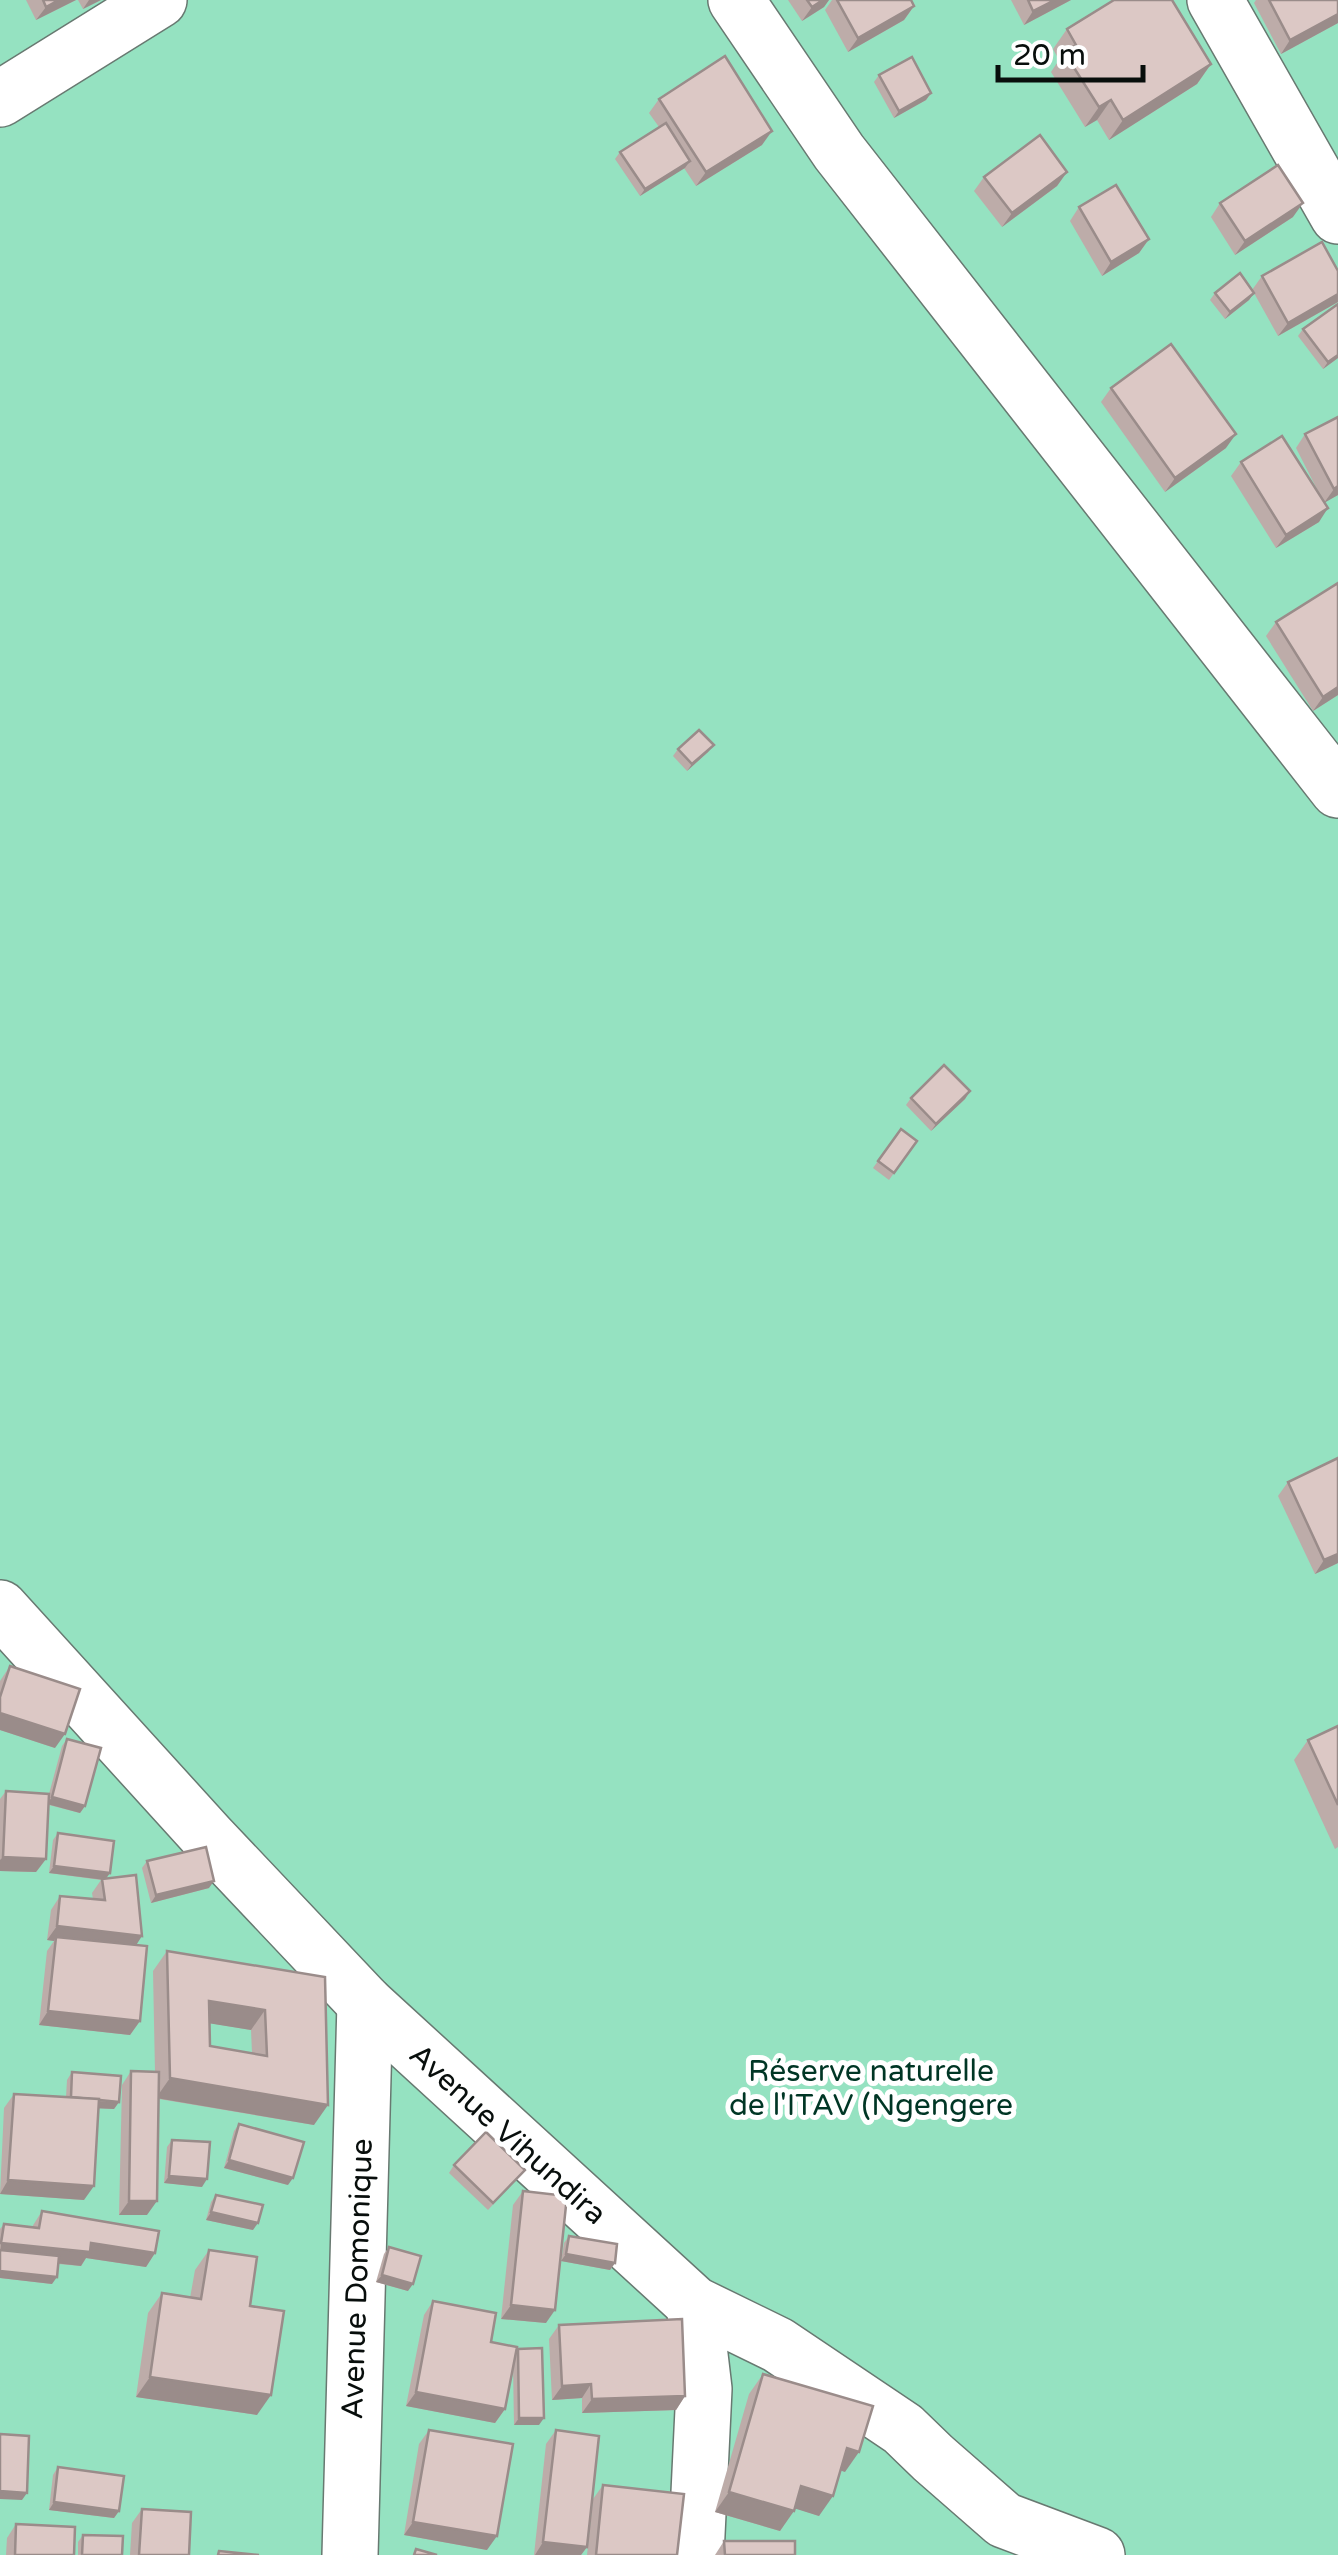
<svg xmlns="http://www.w3.org/2000/svg" width="1338" height="2555" font-family="'Varela Round',sans-serif">
<style>
.green{fill:#95e2c1}
.lines{fill:none;stroke-linecap:round;stroke-linejoin:round}
.minor-casing{stroke:#687971;stroke-width:58}
.tertiary-casing{stroke:#687971;stroke-width:58}
.minor{stroke:#fff;stroke-width:55}
.tertiary{stroke:#fff;stroke-width:55}
.wall{fill:#bdaca9;fill-rule:evenodd}
.shaded-wall{fill:#9a8c8a}
.building{fill:#dcc8c5;stroke:#9a8c8a;stroke-width:2.5;fill-rule:evenodd}
.labels{text-anchor:middle;stroke-width:10;stroke-linejoin:round;paint-order:stroke}
.park-label{font-size:30px;fill:#003625;stroke:#fff}
.street-label{font-size:30px;fill:#080e0c;stroke:#fff}
</style>
<rect width="100%" height="100%" fill="#dff2e9"/>
<rect class="green" x="0" y="0" width="1338" height="2555"/>
<g class="lines">
<g class="minor-casing">
<g id="minor">
<polyline points="736,0 839,152 1338,790"/>
<polyline points="1215,0 1338,216"/>
<polyline points="0,1608 208,1837 365,2003 694,2304 778,2345 903,2429 933,2458 1004,2520 1097,2555"/>
<polyline points="694,2304 704,2389 696,2555"/>
<polyline points="350,2555 365,2003"/>
</g>
</g>
<g class="tertiary-casing">
<polyline id="tertiary" points="0,99 159,0"/>
</g>
<use href="#minor" class="minor"/>
<use href="#tertiary" class="tertiary"/>
</g>
<g class="wall">
<polygon points="26,0 76,0 36,20"/>
<polygon points="78,0 101,0 83,9"/>
<polygon points="788,0 829,0 824,7 802,21"/>
<polygon points="832,0 911,0 914,6 904,20 848,52 825,10"/>
<polygon points="1011,0 1071,0 1024,25"/>
<polygon points="1256,0 1338,0 1338,23 1281,54 1254,3"/>
<polygon points="1067,29 1211,64 1197,84 1109,140 1097,120 1085,127 1051,72 1059,60 1053,49"/>
<polygon points="879,75 931,93 926,100 894,118 874,82"/>
<polygon points="659,99 762,145 696,186 684,168 640,196 615,159 620,152 659,127 649,113"/>
<polygon points="1067,172 1057,186 1002,227 974,191 984,177"/>
<polygon points="1220,203 1293,217 1235,255 1211,217"/>
<polygon points="1079,207 1149,239 1139,253 1102,276 1070,221"/>
<polygon points="1262,276 1338,302 1278,336 1254,293 1249,300 1225,319 1210,300 1215,293 1252,290"/>
<polygon points="1303,329 1338,358 1323,369 1298,336"/>
<polygon points="1111,388 1226,448 1165,492 1101,402"/>
<polygon points="1305,434 1338,495 1325,502 1319,522 1276,548 1231,476 1241,462 1322,499 1296,448"/>
<polygon points="1276,622 1338,695 1313,711 1266,636"/>
<polygon points="678,749 708,752 687,771 673,756"/>
<polygon points="970,1091 965,1099 931,1131 906,1105 911,1098"/>
<polygon points="901,1129 917,1141 889,1180 873,1168"/>
<polygon points="1288,1482 1338,1563 1315,1574 1278,1496"/>
<polygon points="10,1666 55,1748 0,1730 0,1681"/>
<polygon points="1338,1726 1338,1847 1335,1849 1294,1760 1308,1740"/>
<polygon points="67,1739 85,1806 80,1813 49,1805 46,1859 36,1872 0,1871 0,1799 6,1791 49,1794 62,1746"/>
<polygon points="58,1833 110,1873 106,1878 136,1945 140,2021 130,2035 39,2025 47,1951 54,1941 47,1940 51,1910 60,1896 93,1899 92,1893 101,1880 49,1873 53,1840"/>
<polygon points="147,1861 209,1888 151,1903 142,1868"/>
<path d="M167,1951L325,1977L314,2125L159,2099L147,2215H119L122,2085L131,2071L155,2072L153,1971ZM209,2023L251,2030L252,2053L210,2046Z"/>
<polygon points="72,2072 119,2102 114,2109 98,2108 84,2200 0,2194 4,2108 14,2094 66,2097 67,2080"/>
<polygon points="239,2124 288,2185 224,2168 234,2131"/>
<polygon points="172,2140 202,2187 164,2183 167,2147"/>
<polygon points="454,2165 525,2170 488,2210 449,2173"/>
<polygon points="523,2191 546,2323 501,2319 513,2205"/>
<polygon points="216,2195 253,2230 206,2220 211,2202"/>
<polygon points="42,2211 155,2253 146,2267 86,2258 81,2266 58,2264 52,2284 0,2278 0,2229 4,2224 32,2227"/>
<polygon points="569,2236 615,2263 610,2270 561,2261 564,2243"/>
<polygon points="389,2247 408,2291 376,2282 384,2254"/>
<polygon points="209,2250 257,2415 136,2397 148,2313 162,2293 190,2298 195,2270"/>
<polygon points="433,2301 491,2342 516,2352 518,2349 539,2425 514,2425 513,2366 505,2409 495,2423 406,2406 424,2315"/>
<polygon points="559,2325 685,2396 676,2410 582,2413 582,2398 552,2400 549,2339"/>
<polygon points="763,2374 845,2472 841,2470 819,2516 795,2508 780,2531 715,2512 749,2394"/>
<polygon points="429,2430 487,2550 404,2535 419,2444"/>
<polygon points="556,2430 587,2547 581,2555 534,2555 546,2444"/>
<polygon points="58,2467 119,2511 114,2518 49,2510 53,2475"/>
<polygon points="603,2485 677,2555 587,2555 593,2499"/>
<polygon points="142,2509 189,2555 130,2555 132,2523"/>
<polygon points="16,2524 74,2555 6,2555 7,2538"/>
<polygon points="83,2535 122,2555 78,2555 78,2542"/>
<polygon points="724,2541 795,2555 715,2555"/>
</g>
<g class="shaded-wall">
<polygon points="59,0 76,0 36,20 46,7"/>
<polygon points="89,0 101,0 83,9"/>
<polygon points="823,0 829,0 824,7 802,21 812,7"/>
<polygon points="1055,0 1071,0 1024,25 1033,11"/>
<polygon points="914,6 904,20 848,52 858,38"/>
<polygon points="1338,14 1338,23 1281,54 1290,40"/>
<polygon points="1211,64 1197,84 1109,140 1123,120"/>
<polygon points="931,93 926,100 894,118 899,111"/>
<polygon points="1111,100 1097,120 1085,127 1099,107"/>
<polygon points="772,131 762,145 696,186 706,172"/>
<polygon points="690,161 685,168 640,196 645,189"/>
<polygon points="1067,172 1057,186 1002,227 1012,213"/>
<polygon points="1303,203 1293,217 1235,255 1245,241"/>
<polygon points="1149,239 1139,253 1102,276 1111,262"/>
<polygon points="1254,293 1249,300 1225,319 1230,312"/>
<polygon points="1338,294 1338,302 1278,336 1288,323"/>
<polygon points="1338,355 1338,358 1323,369 1328,362"/>
<polygon points="1236,434 1226,448 1165,492 1175,478"/>
<polygon points="1338,486 1338,495 1324,503 1334,489"/>
<polygon points="1328,508 1319,522 1276,548 1286,535"/>
<polygon points="1338,687 1338,695 1313,711 1323,697"/>
<polygon points="714,745 708,752 687,771 692,764"/>
<polygon points="970,1091 965,1099 931,1131 936,1124"/>
<polygon points="1338,1554 1338,1563 1315,1574 1324,1560"/>
<polygon points="0,1713 65,1734 55,1748 0,1730"/>
<polygon points="52,1797 85,1806 80,1813 47,1804"/>
<polygon points="3,1857 46,1859 36,1872 0,1871 0,1860"/>
<polygon points="54,1866 110,1873 105,1880 49,1873"/>
<polygon points="214,1881 209,1888 151,1903 156,1895"/>
<polygon points="57,1926 142,1936 133,1950 56,1937 54,1941 47,1940"/>
<polygon points="209,2001 265,2010 251,2030 195,2021"/>
<polygon points="48,2011 140,2021 130,2035 39,2025"/>
<polygon points="170,2078 328,2105 314,2125 156,2098"/>
<polygon points="71,2100 119,2102 114,2109 66,2107"/>
<polygon points="229,2160 293,2178 288,2185 224,2168"/>
<polygon points="169,2176 207,2179 202,2187 164,2183"/>
<polygon points="8,2180 94,2186 84,2200 0,2194"/>
<polygon points="129,2201 157,2201 147,2215 119,2215"/>
<polygon points="211,2212 258,2223 253,2230 206,2220"/>
<polygon points="1,2243 91,2243 155,2253 146,2267 86,2258 81,2266 0,2257"/>
<polygon points="566,2254 615,2263 610,2270 561,2261"/>
<polygon points="0,2271 57,2277 52,2284 0,2278"/>
<polygon points="382,2275 413,2284 408,2291 376,2282"/>
<polygon points="511,2305 555,2310 546,2323 501,2319"/>
<polygon points="150,2377 271,2395 257,2415 136,2397"/>
<polygon points="591,2384 582,2398 552,2400 562,2386"/>
<polygon points="416,2392 505,2409 495,2423 406,2406"/>
<polygon points="685,2396 676,2410 582,2413 592,2399"/>
<polygon points="519,2418 544,2418 539,2425 514,2425"/>
<polygon points="847,2448 859,2452 845,2472 833,2468"/>
<polygon points="801,2486 833,2496 819,2516 787,2506"/>
<polygon points="0,2491 27,2493 22,2500 0,2499"/>
<polygon points="729,2492 794,2511 780,2531 715,2512"/>
<polygon points="54,2502 119,2511 114,2518 49,2510"/>
<polygon points="413,2522 497,2536 487,2550 404,2535"/>
<polygon points="543,2542 587,2547 581,2555 535,2555"/>
</g>
<g class="building">
<polygon points="43,0 59,0 46,7"/>
<polygon points="807,0 823,0 812,7"/>
<polygon points="837,0 911,0 914,6 858,38"/>
<polygon points="1028,0 1055,0 1033,11"/>
<polygon points="1114,0 1172,0 1211,64 1123,120 1111,100 1099,107 1064,52 1076,45 1067,29"/>
<polygon points="1269,0 1338,0 1338,14 1290,40"/>
<polygon points="725,56 772,131 706,172 659,99"/>
<polygon points="912,57 931,93 899,111 879,75"/>
<polygon points="666,123 690,161 645,189 620,152"/>
<polygon points="1040,135 1067,172 1012,213 984,177"/>
<polygon points="1278,165 1303,203 1245,241 1220,203"/>
<polygon points="1116,185 1149,239 1111,262 1079,207"/>
<polygon points="1322,242 1338,271 1338,294 1288,323 1262,276"/>
<polygon points="1240,273 1254,293 1230,312 1215,293"/>
<polygon points="1338,304 1338,355 1328,362 1303,329"/>
<polygon points="1171,344 1236,434 1175,478 1111,388"/>
<polygon points="1338,417 1338,486 1334,489 1305,434"/>
<polygon points="1282,436 1328,508 1286,535 1241,462"/>
<polygon points="1338,583 1338,687 1323,697 1276,622"/>
<polygon points="699,730 714,745 692,764 678,749"/>
<polygon points="944,1065 970,1091 936,1124 911,1098"/>
<polygon points="901,1129 917,1141 894,1173 878,1161"/>
<polygon points="1338,1458 1338,1554 1324,1560 1288,1482"/>
<polygon points="10,1666 80,1689 65,1734 0,1713 0,1697"/>
<polygon points="1338,1726 1338,1805 1308,1740"/>
<polygon points="67,1739 101,1748 85,1806 52,1797"/>
<polygon points="6,1791 49,1794 46,1859 3,1857"/>
<polygon points="58,1833 114,1841 110,1873 54,1866"/>
<polygon points="206,1847 214,1881 156,1895 147,1861"/>
<polygon points="136,1875 142,1936 57,1926 60,1896 105,1900 102,1879"/>
<polygon points="56,1937 147,1946 140,2021 48,2011"/>
<path d="M167,1951L325,1977L328,2105L170,2078ZM209,2001L265,2010L267,2056L210,2046Z"/>
<polygon points="131,2071 159,2072 157,2201 129,2201"/>
<polygon points="72,2072 121,2076 119,2102 71,2097"/>
<polygon points="14,2094 99,2099 94,2186 8,2180"/>
<polygon points="239,2124 304,2142 293,2178 229,2160"/>
<polygon points="486,2132 525,2170 493,2203 454,2165"/>
<polygon points="172,2140 210,2142 207,2179 169,2176"/>
<polygon points="523,2191 567,2196 555,2310 511,2305"/>
<polygon points="216,2195 263,2205 258,2223 211,2212"/>
<polygon points="42,2211 159,2231 155,2253 91,2243 90,2252 1,2243 4,2224 39,2228"/>
<polygon points="569,2236 617,2244 615,2263 566,2254"/>
<polygon points="389,2247 421,2256 413,2284 382,2275"/>
<polygon points="0,2250 59,2256 57,2277 0,2271"/>
<polygon points="209,2250 257,2257 250,2306 284,2311 271,2395 150,2377 162,2293 201,2299"/>
<polygon points="433,2301 496,2313 491,2342 517,2347 505,2409 416,2392"/>
<polygon points="682,2319 685,2396 592,2399 591,2384 562,2386 559,2325"/>
<polygon points="542,2348 544,2418 519,2418 518,2349"/>
<polygon points="763,2374 873,2406 859,2452 847,2448 833,2496 801,2486 794,2511 729,2492"/>
<polygon points="429,2430 513,2444 497,2536 413,2522"/>
<polygon points="556,2430 599,2436 587,2547 543,2542"/>
<polygon points="0,2434 29,2436 27,2493 0,2491"/>
<polygon points="58,2467 124,2476 119,2511 54,2502"/>
<polygon points="603,2485 684,2494 677,2555 596,2555"/>
<polygon points="142,2509 191,2512 189,2555 139,2555"/>
<polygon points="16,2524 75,2527 74,2555 15,2555"/>
<polygon points="83,2535 123,2536 122,2555 82,2555"/>
<polygon points="724,2541 795,2541 795,2555 725,2555"/>
<polygon points="416,2549 437,2555 414,2555"/>
<polygon points="219,2551 259,2555 218,2555"/>
</g>
<g class="labels">
<g class="park-label">
<text x="871" y="2081">Réserve naturelle<tspan x="871" dy="34">de l'ITAV (Ngengere</tspan></text>
</g>
<g class="street-label">
<text transform="translate(508 2134) rotate(42)" y="10">Avenue Vihundira</text>
<text transform="translate(357 2279) rotate(-88)" y="10">Avenue Domonique</text>
</g>
</g>
<path d="M998 65v15h145v-15" fill="none" stroke="#080e0c" stroke-width="5"/>
<text x="1013" y="65" font-size="30" fill="#080e0c" stroke="#ffffff" stroke-width="8" paint-order="stroke">20 m</text>
</svg>
